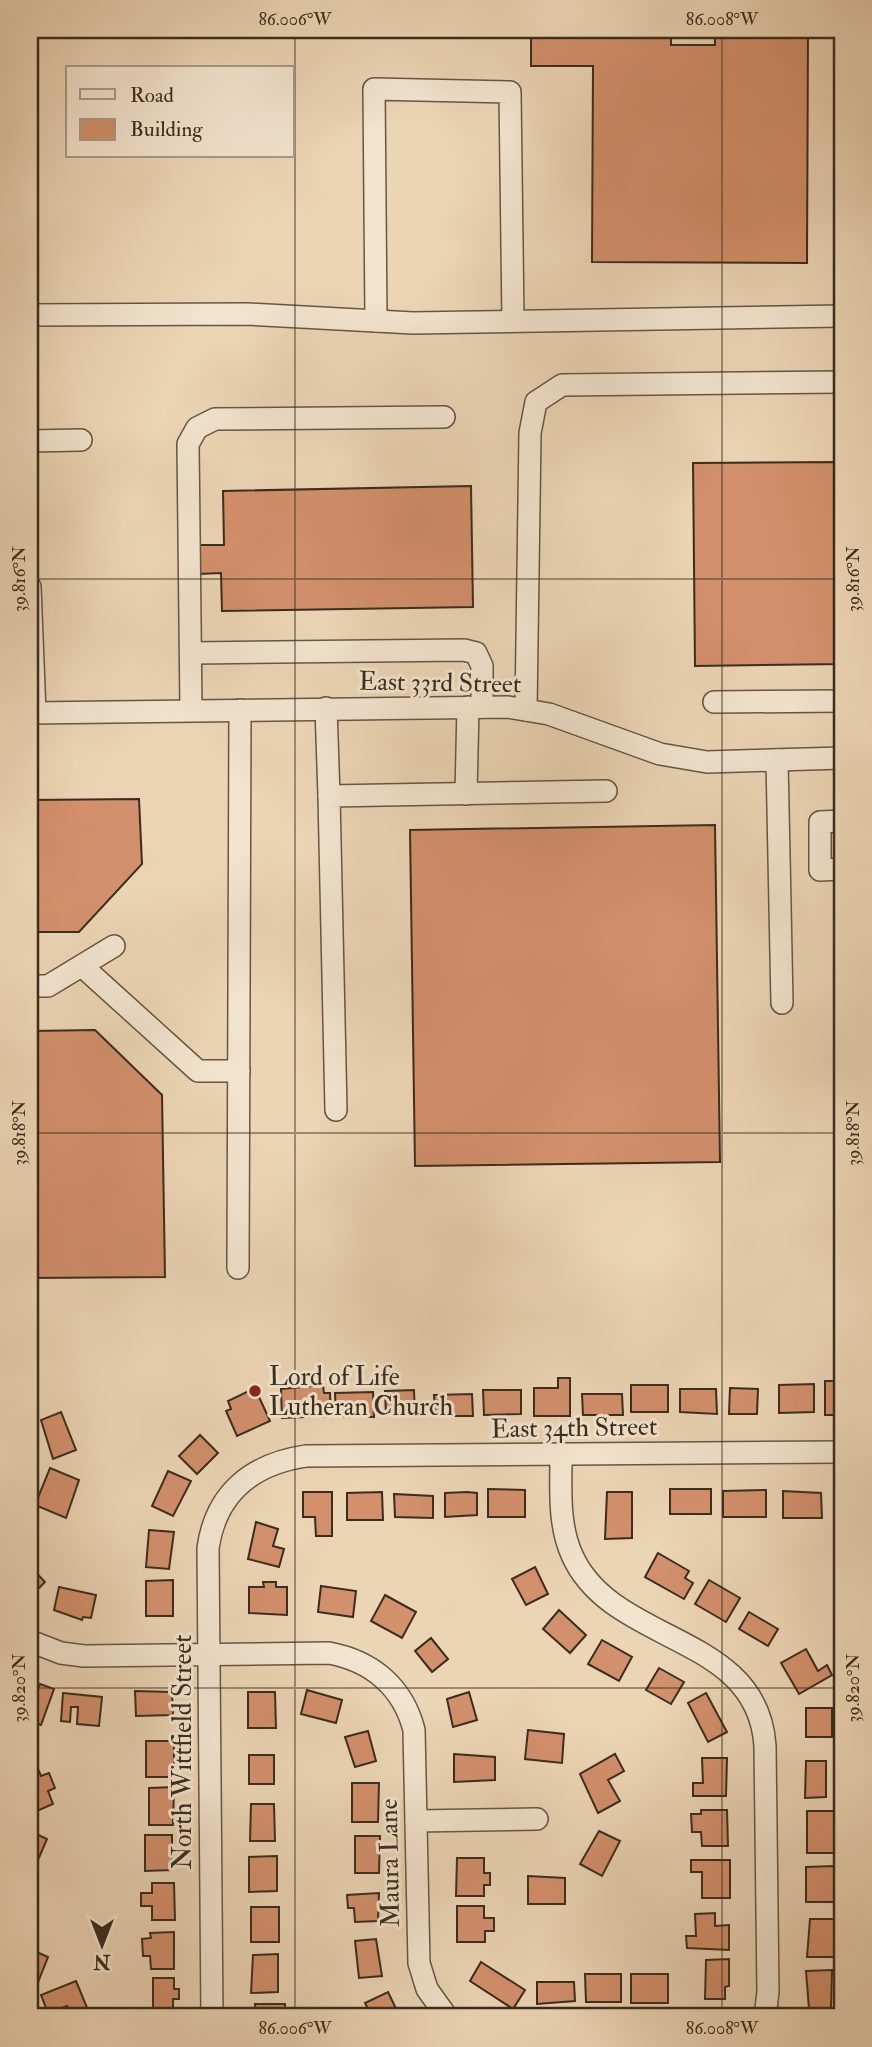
<svg xmlns="http://www.w3.org/2000/svg" width="872" height="2047" font-family="'IM FELL Double Pica',serif">
<style>
.building{fill:#d3906c;stroke:#3a2c1e;stroke-width:2}
.lines{fill:none;stroke-linecap:round;stroke-linejoin:round}
.minor-casing{stroke:#665644;stroke-width:24}
.minor{stroke:#f3e4cf;stroke-width:21}
.ticks{fill:none;stroke:#3a2c1e;stroke-width:2;stroke-opacity:0.45}
.poi-dot{fill:#8f2418;stroke:#f3e4cf;stroke-width:2.5}
.labels{text-anchor:middle;stroke-width:6;stroke-linejoin:round;paint-order:stroke}
.street-label{font-size:26px;fill:#3a2c1e;stroke:#f3e4cf}
.poi-label{font-size:26px;fill:#3a2c1e;stroke:#f3e4cf;text-anchor:start}
.neatline{fill:none;stroke:#3a2c1e;stroke-width:2.5}
.ticks-label{font-size:18px;text-anchor:middle;fill:#3a2c1e}
</style>
<rect width="100%" height="100%" fill="#ecd5b5"/>
<filter id="stains"><feTurbulence type="fractalNoise" baseFrequency=".00286" numOctaves="4"/><feColorMatrix values="0 0 0 0 .2 0 0 0 0 .09 0 0 0 0 .02 0 0 0 .5 -.17"/></filter>
<radialGradient id="worn" r=".72"><stop offset=".6" stop-color="#630" stop-opacity="0"/><stop offset="1" stop-color="#630" stop-opacity=".3"/></radialGradient>
<g class="building">
<polygon points="531,30 671,30 671,45 715,45 715,30 808,30 807,263 592,262 593,66 531,66"/>
<polygon points="842,462 842,664 695,666 693,463"/>
<polygon points="471,486 473,607 222,611 221,573 198,574 198,545 224,545 223,491"/>
<polygon points="139,799 142,864 79,932 30,932 30,800"/>
<polygon points="715,825 720,1162 415,1166 410,830"/>
<polygon points="95,1030 162,1095 165,1277 30,1278 30,1031"/>
<polygon points="558,1378 570,1378 570,1416 534,1416 534,1388 558,1388"/>
<polygon points="825,1381 842,1381 840,1415 825,1415"/>
<polygon points="814,1384 814,1412 779,1413 779,1385"/>
<polygon points="323,1385 324,1393 330,1393 331,1416 282,1418 281,1389"/>
<rect x="631" y="1385" width="37" height="27"/>
<polygon points="255,1388 270,1421 237,1436 226,1411 231,1409 228,1401"/>
<polygon points="730,1388 758,1389 757,1414 729,1414"/>
<polygon points="680,1389 716,1389 717,1414 680,1412"/>
<polygon points="414,1390 415,1415 386,1415 385,1391"/>
<polygon points="483,1390 521,1390 521,1414 484,1415"/>
<polygon points="373,1392 374,1417 336,1416 335,1393"/>
<polygon points="472,1394 473,1416 435,1416 434,1395"/>
<polygon points="582,1394 622,1394 623,1415 583,1415"/>
<polygon points="61,1412 76,1450 53,1459 41,1420"/>
<polygon points="200,1435 218,1453 197,1474 179,1456"/>
<polygon points="50,1468 79,1480 66,1518 35,1505"/>
<polygon points="168,1471 191,1481 173,1516 152,1506"/>
<polygon points="488,1489 525,1490 525,1517 488,1517"/>
<rect x="670" y="1489" width="41" height="25"/>
<polygon points="766,1490 766,1517 723,1517 723,1491"/>
<rect x="834" y="1490" width="8" height="22"/>
<polygon points="783,1491 821,1493 822,1518 783,1518"/>
<polygon points="303,1492 332,1492 332,1536 316,1536 315,1517 303,1517"/>
<polygon points="382,1492 383,1520 347,1520 347,1493"/>
<polygon points="467,1492 477,1493 477,1515 445,1517 445,1493"/>
<polygon points="607,1492 632,1492 632,1538 605,1539"/>
<polygon points="394,1494 433,1496 433,1518 395,1517"/>
<polygon points="256,1522 278,1529 273,1546 284,1549 279,1567 248,1559"/>
<polygon points="149,1530 174,1532 169,1569 146,1567"/>
<polygon points="658,1553 689,1571 685,1578 693,1583 684,1599 645,1577"/>
<polygon points="30,1566 45,1582 30,1597"/>
<polygon points="535,1567 548,1594 526,1605 512,1579"/>
<polygon points="173,1580 173,1616 146,1616 146,1581"/>
<polygon points="709,1580 740,1598 726,1622 695,1604"/>
<polygon points="263,1582 276,1582 276,1587 287,1587 287,1615 249,1613 249,1587 264,1587"/>
<polygon points="321,1586 356,1591 353,1617 318,1612"/>
<polygon points="59,1587 96,1595 91,1618 83,1617 82,1620 54,1610"/>
<polygon points="385,1595 416,1612 402,1638 371,1621"/>
<polygon points="559,1610 586,1635 570,1653 543,1629"/>
<polygon points="749,1612 778,1629 768,1646 739,1629"/>
<polygon points="431,1638 448,1659 432,1672 415,1651"/>
<polygon points="602,1640 632,1657 619,1681 588,1664"/>
<polygon points="806,1649 818,1671 827,1665 832,1675 799,1694 781,1663"/>
<polygon points="659,1668 684,1682 671,1704 646,1690"/>
<polygon points="40,1684 54,1689 41,1725 30,1721 30,1689 37,1692"/>
<polygon points="307,1690 342,1700 336,1723 301,1714"/>
<polygon points="135,1691 172,1692 173,1715 136,1716"/>
<polygon points="248,1692 275,1692 276,1728 248,1728"/>
<polygon points="469,1692 477,1720 453,1727 447,1699"/>
<polygon points="63,1693 102,1697 99,1726 77,1724 78,1707 71,1707 70,1722 61,1721"/>
<polygon points="706,1693 727,1732 708,1742 688,1703"/>
<rect x="806" y="1708" width="26" height="29"/>
<polygon points="528,1730 564,1734 562,1763 525,1759"/>
<polygon points="368,1731 376,1761 355,1767 345,1737"/>
<rect x="146" y="1741" width="28" height="36"/>
<polygon points="454,1754 495,1757 495,1780 454,1782"/>
<polygon points="615,1754 624,1771 608,1780 620,1801 598,1813 580,1774"/>
<rect x="249" y="1755" width="25" height="29"/>
<polygon points="702,1758 727,1758 726,1796 693,1796 693,1783 703,1783"/>
<polygon points="806,1761 826,1761 826,1797 805,1798"/>
<polygon points="36,1764 41,1776 49,1773 55,1788 48,1791 53,1804 30,1814 30,1767"/>
<polygon points="352,1783 379,1783 378,1822 352,1822"/>
<polygon points="174,1787 173,1825 149,1825 149,1788"/>
<polygon points="251,1804 274,1804 275,1841 250,1841"/>
<polygon points="701,1810 727,1810 728,1846 702,1846 701,1832 692,1832 691,1814 701,1814"/>
<rect x="807" y="1811" width="28" height="42"/>
<polygon points="30,1831 47,1839 35,1867 30,1865"/>
<polygon points="599,1831 620,1841 602,1876 580,1864"/>
<polygon points="145,1835 172,1835 172,1870 145,1871"/>
<polygon points="355,1836 380,1836 379,1873 355,1873"/>
<polygon points="277,1856 277,1891 249,1892 249,1857"/>
<polygon points="457,1858 484,1858 484,1873 490,1873 490,1885 484,1885 484,1896 456,1896"/>
<polygon points="691,1860 730,1860 730,1898 702,1898 702,1872 691,1872"/>
<polygon points="834,1866 834,1892 842,1892 842,1902 806,1902 806,1867"/>
<polygon points="528,1876 565,1878 565,1904 528,1904"/>
<polygon points="152,1883 174,1883 175,1920 152,1920 152,1906 141,1906 141,1893 152,1893"/>
<polygon points="379,1893 378,1921 355,1922 354,1908 348,1908 347,1895"/>
<polygon points="457,1906 484,1906 484,1918 494,1918 494,1931 485,1931 485,1942 457,1942"/>
<rect x="251" y="1907" width="28" height="35"/>
<polygon points="715,1913 715,1926 729,1925 729,1950 687,1948 686,1936 696,1936 695,1914"/>
<polygon points="810,1919 835,1919 835,1957 807,1957"/>
<polygon points="174,1932 174,1969 151,1969 150,1956 143,1956 142,1939 151,1938 150,1933"/>
<polygon points="376,1939 382,1976 359,1978 355,1941"/>
<polygon points="30,1949 48,1957 38,1982 30,1978"/>
<polygon points="278,1954 278,1992 251,1993 253,1955"/>
<polygon points="729,1959 729,1986 725,1987 725,1999 705,1999 706,1960"/>
<polygon points="481,1962 525,1990 513,2009 470,1981"/>
<polygon points="832,1970 831,2009 809,2009 806,1971"/>
<polygon points="585,1974 621,1974 621,2002 586,2002"/>
<rect x="631" y="1974" width="37" height="29"/>
<polygon points="153,1978 174,1978 174,1989 179,1989 179,1999 173,1999 173,2017 153,2017"/>
<polygon points="76,1981 90,2015 72,2017 67,2006 48,2013 41,1995"/>
<polygon points="537,1982 574,1982 575,2001 537,2004"/>
<polygon points="388,1992 400,2017 372,2017 365,2003"/>
<polygon points="255,2004 285,2004 285,2017 252,2017 256,2016"/>
</g>
<g class="lines">
<g class="minor-casing">
<g id="minor">
<polyline points="30,315 247,314 413,323 842,316"/>
<polyline points="376,321 374,89 510,92 513,321"/>
<polyline points="30,441 81,440"/>
<polyline points="30,587 35,713"/>
<polyline points="191,653 464,650 476,653 482,666 482,707"/>
<polyline points="714,702 842,701"/>
<polyline points="326,708 329,796"/>
<polyline points="191,710 188,444 197,428 215,419 444,417"/>
<polyline points="526,710 530,433 536,402 562,385 842,382"/>
<polyline points="30,713 508,707 549,714 660,754 707,762 842,758"/>
<polyline points="777,760 782,1003"/>
<polyline points="466,794 468,707"/>
<polyline points="842,821 820,822 820,870 842,869"/>
<polyline points="82,966 198,1071 239,1071"/>
<polyline points="30,986 48,986 114,946"/>
<polyline points="336,1110 329,796 606,791"/>
<polyline points="238,1268 240,710"/>
<path d="M561,1455C561,1488 558,1524 572,1555C612,1646 758,1632 765,1746L768,1992L765,2017"/>
<path d="M30,1641L61,1653L84,1656L329,1653C372,1661 403,1687 414,1730L419,1963L427,1989L447,2017"/>
<polyline points="416,1821 537,1819"/>
<path d="M212,2017L208,1548C216,1493 252,1464 306,1456L842,1452"/>
</g>
</g>
<use href="#minor" class="minor"/>
</g>
<path class="ticks" d="M295,30V2017M722,30V2017M30,579H842M30,1133H842M30,1688H842"/>
<circle class="poi-dot" cx="255" cy="1391" r="7"/>
<g class="labels">
<g class="street-label">
<text transform="translate(440 682) rotate(1)" y="9">East 33rd Street</text>
<text transform="translate(574 1427) rotate(-1)" y="9">East 34th Street</text>
<text transform="translate(182 1752) rotate(-90)" y="9">North Wittfield Street</text>
<text transform="translate(389 1863) rotate(-91)" y="9">Maura Lane</text>
</g>
<g class="poi-label">
<text x="269" y="1385">Lord of Life<tspan x="269" dy="30">Lutheran Church</tspan></text>
</g>
</g>
<rect width="872" height="2047" fill="none" stroke="#ecd5b5" stroke-width="77"/>
<rect x="66" y="66" width="228" height="91" fill="#f3e4cf" stroke="#a99a88" stroke-width="2"/>
<rect x="80" y="89" width="35" height="10" fill="#f3e4cf" stroke="#a99a88" stroke-width="2"/>
<text x="130" y="102" font-size="21" fill="#3a2c1e">Road</text>
<rect x="80" y="119" width="35" height="21" fill="#d3906c" stroke="#a99a88" stroke-width="2"/>
<text x="130" y="136" font-size="21" fill="#3a2c1e">Building</text>
<g transform="translate(102 1945) rotate(180)" stroke="#f3e4cf" stroke-width="5" paint-order="stroke">
<path d="M0-5L12 26L0 18L-12 26Z" fill="#3a2c1e"/>
<text y="-10" font-size="19" font-weight="bold" text-anchor="middle" fill="#3a2c1e">N</text>
</g>
<rect x="38" y="38" width="796" height="1970" class="neatline"/>
<g class="ticks-label">
<text x="295" y="25">86.006°W</text>
<text x="722" y="25">86.008°W</text>
<text transform="translate(19 579) rotate(-90)" y="6">39.816°N</text>
<text transform="translate(853 579) rotate(-90)" y="6">39.816°N</text>
<text transform="translate(853 1133) rotate(-90)" y="6">39.818°N</text>
<text transform="translate(19 1133) rotate(-90)" y="6">39.818°N</text>
<text transform="translate(19 1688) rotate(-90)" y="6">39.820°N</text>
<text transform="translate(853 1688) rotate(-90)" y="6">39.820°N</text>
<text x="295" y="2034">86.006°W</text>
<text x="722" y="2034">86.008°W</text>
</g>
<rect width="100%" height="100%" filter="url(#stains)"/>
<rect width="100%" height="100%" fill="url(#worn)"/>
</svg>
